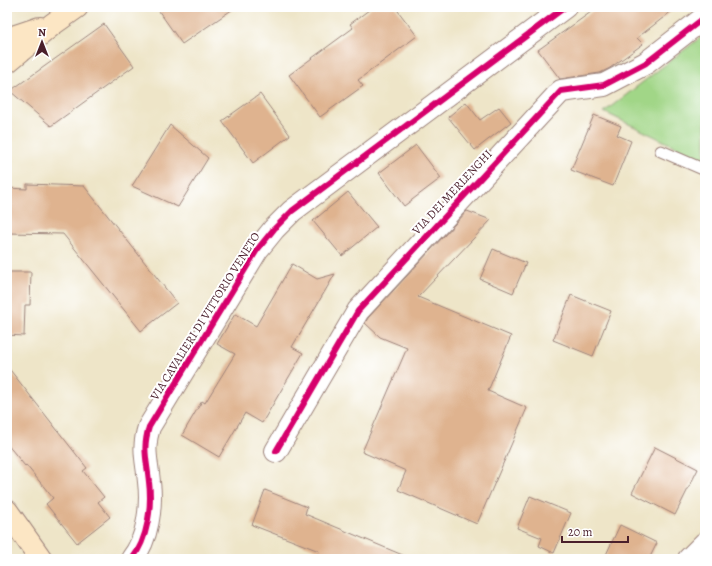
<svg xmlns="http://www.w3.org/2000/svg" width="712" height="566" font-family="Alegreya,serif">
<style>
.green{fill:#a1d687;stroke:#767a59}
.building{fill:#dfb38f}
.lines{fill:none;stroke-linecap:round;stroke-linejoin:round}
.lane-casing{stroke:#9c827a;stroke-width:13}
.street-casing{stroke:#9c827a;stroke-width:24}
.secondary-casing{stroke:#9c827a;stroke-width:24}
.lane{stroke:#fff;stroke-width:11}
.street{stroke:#fff;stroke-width:22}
.secondary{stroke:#fce6c4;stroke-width:22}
.cycleway-casing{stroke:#fff;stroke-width:8}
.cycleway{stroke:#d6006c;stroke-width:6}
.labels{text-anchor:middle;stroke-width:4;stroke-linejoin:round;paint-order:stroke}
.street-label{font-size:12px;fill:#4a1f2b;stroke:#fff}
</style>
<rect width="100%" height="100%" fill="#fff"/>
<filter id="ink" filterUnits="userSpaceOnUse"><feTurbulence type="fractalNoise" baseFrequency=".025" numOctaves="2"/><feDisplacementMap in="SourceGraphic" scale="8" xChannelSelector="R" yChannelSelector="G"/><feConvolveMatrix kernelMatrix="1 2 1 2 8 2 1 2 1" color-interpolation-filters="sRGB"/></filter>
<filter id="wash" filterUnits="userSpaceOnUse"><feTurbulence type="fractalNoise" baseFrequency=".012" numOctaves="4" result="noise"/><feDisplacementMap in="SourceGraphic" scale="16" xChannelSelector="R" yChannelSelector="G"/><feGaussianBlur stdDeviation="0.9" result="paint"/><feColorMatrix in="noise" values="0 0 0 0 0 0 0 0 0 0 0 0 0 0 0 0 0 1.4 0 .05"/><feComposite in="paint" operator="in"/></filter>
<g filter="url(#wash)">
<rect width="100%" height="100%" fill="#eee5c8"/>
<polygon class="green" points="705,34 705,161 604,112"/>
<g id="blocks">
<g class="building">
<polygon points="156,7 236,7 182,44"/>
<polygon points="373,7 395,7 417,36 358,80 363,86 320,117 289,75 353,28 350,24"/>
<polygon points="598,7 677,7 637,38 643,44 610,68 600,73 560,79 538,50"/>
<polygon points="104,24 134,66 51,126 10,91"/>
<polygon points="260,94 290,135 253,163 222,121"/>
<polygon points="466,102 480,120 499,107 511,122 475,150 448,117"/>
<polygon points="594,115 621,126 617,135 631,141 613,186 571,170"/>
<polygon points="170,125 208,158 178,207 132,186"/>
<polygon points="416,145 441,178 404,206 379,173"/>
<polygon points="27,184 84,186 177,303 141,331 63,234 7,233 7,188 27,189"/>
<polygon points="348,192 377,227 342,256 313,221"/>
<polygon points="467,211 491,220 418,297 511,336 488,391 527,408 477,524 398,490 406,471 362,452 407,348 380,337 365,323 368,318"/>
<polygon points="493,249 526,263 513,293 480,279"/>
<polygon points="292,264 317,279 335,274 292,347 303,353 262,423 245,413 219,457 182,435 202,401 205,403 235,354 217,344 235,314 256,326"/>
<polygon points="7,272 31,272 30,305 25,305 24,336 7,335"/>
<polygon points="571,295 611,311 593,356 553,340"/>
<polygon points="7,366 87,468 83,471 104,497 98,502 110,517 77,543 46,504 53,498 26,465 25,466 7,444"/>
<polygon points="655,447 698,469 675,515 632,493"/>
<polygon points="265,490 307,507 305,514 412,559 316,559 319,551 252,525"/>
<polygon points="530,496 571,513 554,553 539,546 542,538 517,528"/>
<polygon points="620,525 657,543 649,559 604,559"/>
</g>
</g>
</g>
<g filter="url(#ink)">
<use href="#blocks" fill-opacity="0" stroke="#9c827a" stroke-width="1"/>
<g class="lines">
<g class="lane-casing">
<polyline id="lane" points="661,151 705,170"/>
</g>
<g class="street-casing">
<g id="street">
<polyline points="276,451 358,311 561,91 604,85 646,63 705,17"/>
<path d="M132,559C148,539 152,506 149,482C147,460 142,449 149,427L257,250L274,229L292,211L565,7"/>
<polyline points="689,559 705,543"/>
</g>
</g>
<g class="secondary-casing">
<g id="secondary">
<polyline points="7,39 40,28"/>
<polyline points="7,62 53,24 77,7"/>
<polyline points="7,511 41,559"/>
</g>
</g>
<use href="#lane" class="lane"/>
<use href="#street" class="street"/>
<use href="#secondary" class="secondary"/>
<g class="cycleway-casing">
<g id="cycleway">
<polyline points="276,451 358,311 561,91 604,85 646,63 705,17"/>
<path d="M132,559C148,539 152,506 149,482C147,460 142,449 149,427L257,250L274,229L292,211L565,7"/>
</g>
</g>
<use href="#cycleway" class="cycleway"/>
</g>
</g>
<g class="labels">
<g class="street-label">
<text transform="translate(452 192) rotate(-47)" y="4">VIA DEI MERLENGHI</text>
<text transform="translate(205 316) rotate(-58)" y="4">VIA CAVALIERI DI VITTORIO VENETO</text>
</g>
</g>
<rect width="712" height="566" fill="none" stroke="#fff" stroke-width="24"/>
<g transform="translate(42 42)" stroke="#ffffff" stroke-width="3" paint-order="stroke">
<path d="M0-3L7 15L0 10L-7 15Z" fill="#4a1f2b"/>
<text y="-6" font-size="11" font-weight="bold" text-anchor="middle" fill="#4a1f2b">N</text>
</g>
<path d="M562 536v6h66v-6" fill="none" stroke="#4a1f2b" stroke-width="2"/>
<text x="568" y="536" font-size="12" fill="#4a1f2b" stroke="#ffffff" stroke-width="3" paint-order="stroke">20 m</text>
</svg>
